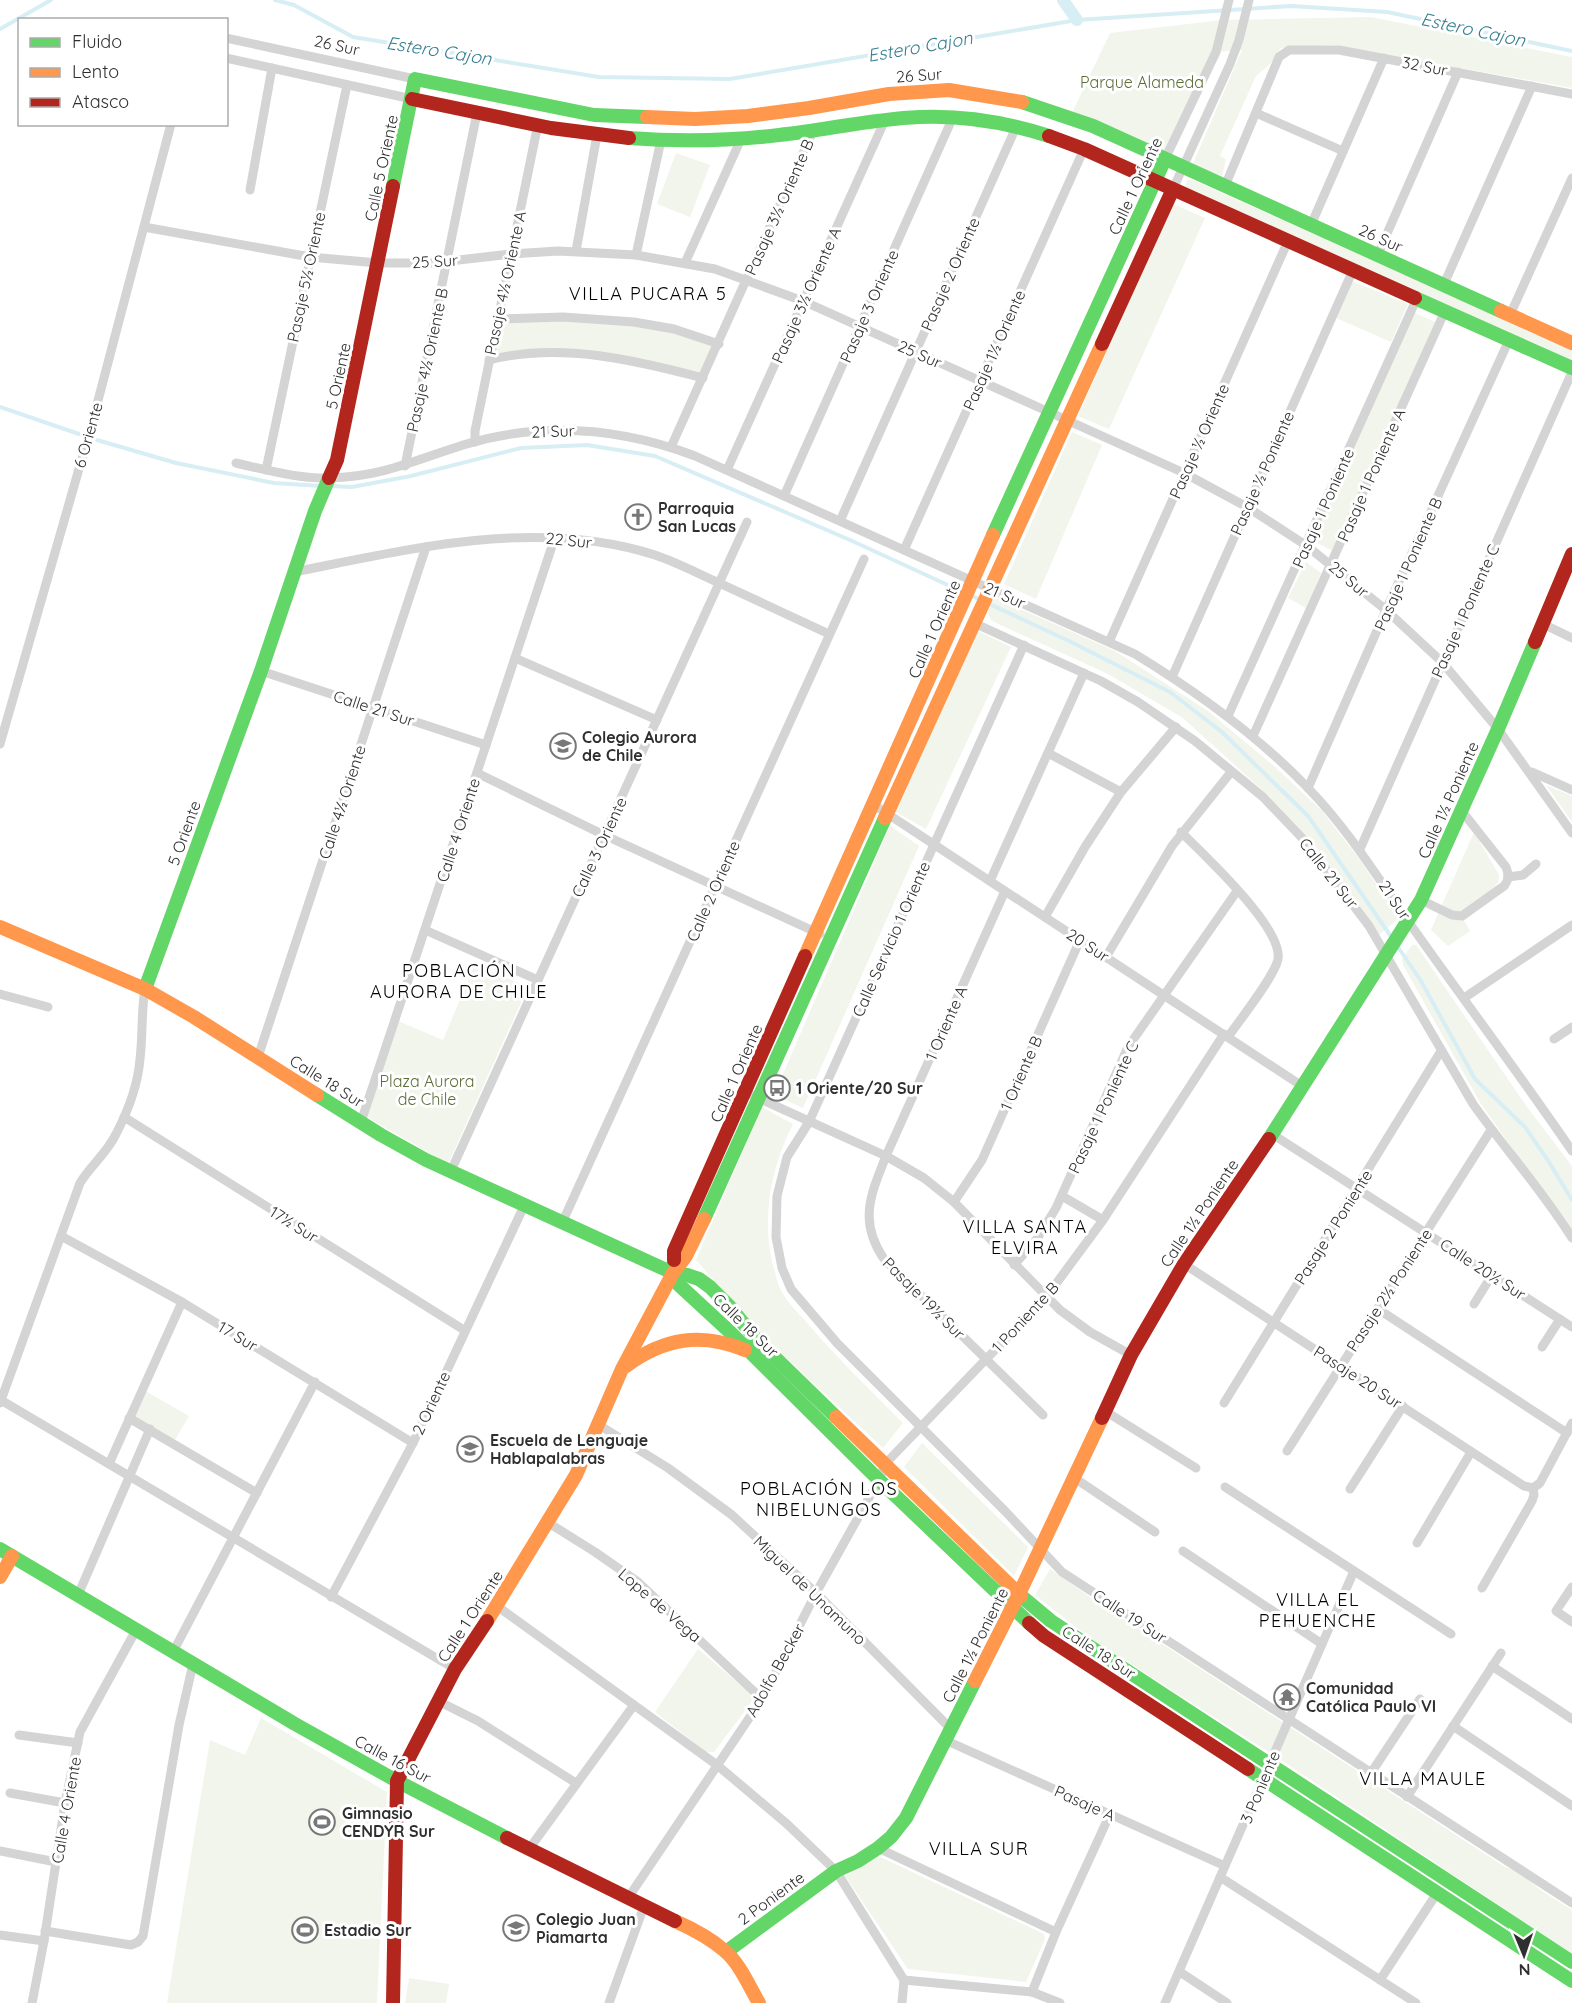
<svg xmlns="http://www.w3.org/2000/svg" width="1572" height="2003" font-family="Quicksand,sans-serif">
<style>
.green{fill:#f2f5eb}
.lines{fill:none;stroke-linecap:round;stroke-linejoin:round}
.stream{stroke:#d7eef4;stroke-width:4}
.canal{stroke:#d7eef4;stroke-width:12}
.street{stroke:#d4d4d4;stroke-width:9}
.fast{stroke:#63d668;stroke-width:14}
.slow{stroke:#ff974d;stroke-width:14}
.jam{stroke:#b3261e;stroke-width:14}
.labels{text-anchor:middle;stroke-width:6;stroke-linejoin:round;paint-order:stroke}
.street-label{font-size:16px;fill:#2f2f2f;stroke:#fff}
.park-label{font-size:16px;fill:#5b6e38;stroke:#fff}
.poi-label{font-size:16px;font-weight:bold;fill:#2f2f2f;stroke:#fff;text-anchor:start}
.water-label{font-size:18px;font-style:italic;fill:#347e91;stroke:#fff}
.neighbourhood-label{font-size:18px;letter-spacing:1.5px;fill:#000;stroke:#fff}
</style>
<rect width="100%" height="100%" fill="#fff"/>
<g class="green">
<polygon points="1371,17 1572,57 1572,88 1333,45 1281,48 1270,64 1256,76 1220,156 1226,159 1222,176 1192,166 1242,50 1216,52 1195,86 1159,160 1069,119 1110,33 1222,20"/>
<polygon points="676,153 710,165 690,217 657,204"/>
<polygon points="1187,180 1192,180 1572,349 1572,363 1185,187"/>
<polygon points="1173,204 1205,218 1109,429 1078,416"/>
<polygon points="1352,281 1408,304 1391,342 1336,318"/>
<polygon points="1413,312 1435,322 1333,551 1312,540"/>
<polygon points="498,319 634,322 719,344 703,378 581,355 489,360"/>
<polygon points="1072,432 1102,445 1036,599 1004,584"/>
<polygon points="1306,562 1321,573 1306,608 1288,598"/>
<polygon points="991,599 998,599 1115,651 1208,711 1274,766 1322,811 1360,860 1399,918 1379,935 1316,847 1271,798 1183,718 1108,674 992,621 988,614"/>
<polygon points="978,631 1011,647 926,829 896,812"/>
<polygon points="1546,785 1572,796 1572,822"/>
<polygon points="890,826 919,846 803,1108 774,1095"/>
<polygon points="1474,832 1499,875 1498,883 1462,917 1470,931 1448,946 1431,930"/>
<polygon points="1412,945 1416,945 1527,1107 1572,1166 1572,1233 1481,1104 1403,965 1402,959"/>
<polygon points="475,964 528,987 448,1164 367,1117 398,1021 443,1040"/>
<path d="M762,1107L793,1124C771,1168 762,1214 772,1262C775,1271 777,1284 782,1292C788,1304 800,1314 808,1324C838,1359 871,1391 903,1423L883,1448L763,1336L696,1260Z"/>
<polygon points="142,1389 189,1416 173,1443 129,1418"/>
<polygon points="922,1443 1028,1547 1014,1576 904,1467"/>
<polygon points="1050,1569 1090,1597 1505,1867 1520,1872 1539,1889 1572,1910 1572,1954 1281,1760 1087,1636 1035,1595"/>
<polygon points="698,1649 752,1695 753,1700 714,1752 706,1752 655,1712"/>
<polygon points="261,1718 387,1792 377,2003 167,2003 210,1740 245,1755"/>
<polygon points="876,1855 1044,1934 1045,1939 1026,1982 908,1969 845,1876"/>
<polygon points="409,1978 449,1984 446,2003 405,2003"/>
</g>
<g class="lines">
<g class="stream">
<polyline points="275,0 294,5 353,37 599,77 730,79 1077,20 1291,6 1387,12 1572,51"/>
<polyline points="0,29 51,0"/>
<polyline points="0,407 79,434"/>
<polyline points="97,440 176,463 274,483 322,486"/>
<polyline points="330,486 352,487 411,476 521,448 587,445 655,456 850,540 963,592"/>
<polyline points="970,595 1069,641 1170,692 1222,732 1308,816 1392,938"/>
<polyline points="1396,944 1421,981 1475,1079 1525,1127 1549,1162 1572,1200"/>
</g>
<polyline class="canal" points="1063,0 1077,20"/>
<g class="street">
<polyline points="226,38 415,79"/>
<polyline points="226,58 412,99"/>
<polyline points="1256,113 1343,151"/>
<polyline points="1165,159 1216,52 1229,0"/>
<polyline points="1225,186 1279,57 1289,50 1339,50 1572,94"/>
<polyline points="1173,189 1230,64 1239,40 1249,0"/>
<polyline points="250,190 272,68"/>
<polyline points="1311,225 1384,58"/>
<polyline points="144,227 310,257 378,263 432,263 511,254 558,251 636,255 715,269 803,301 1184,473 1247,507 1307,546 1386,610 1442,662 1498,729 1572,833"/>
<polyline points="576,251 597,135"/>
<polyline points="1378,254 1458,72"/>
<polyline points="636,255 661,140"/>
<polyline points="685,263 741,139"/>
<polyline points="1444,284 1532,86"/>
<polyline points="1510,315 1572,178"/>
<polyline points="498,319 563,317 634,322 674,329 719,344"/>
<path d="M489,360C560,342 635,360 703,378"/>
<polyline points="475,442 475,431 538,124"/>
<polyline points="671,447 813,131"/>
<path d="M236,463C267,470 298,479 330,478C381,477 416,460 463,445C542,421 618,427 695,456L1135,654C1197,692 1256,734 1307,787C1347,828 1376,875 1408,921C1462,998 1519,1073 1572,1151"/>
<polyline points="405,466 477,113"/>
<polyline points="266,470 347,85"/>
<polyline points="727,470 885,120"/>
<polyline points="784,496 953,117"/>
<polyline points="840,521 1017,125"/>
<polyline points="904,550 1084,149"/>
<path d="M294,572C411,549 537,517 655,555C676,562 697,573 717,582C755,600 792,617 829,634"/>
<path d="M974,623L1101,681L1138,702L1195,741L1263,797L1304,840L1369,926L1473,1104C1505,1149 1543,1191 1572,1238"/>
<polyline points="1543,624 1572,638"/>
<polyline points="1109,642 1288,241"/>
<polyline points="1024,645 809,1122 787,1157 777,1196 776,1237 782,1268 791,1289 837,1343 1005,1511 1062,1572 1572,1903"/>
<polyline points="515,658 657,720"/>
<polyline points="261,671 486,745"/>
<polyline points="1172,677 1353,270"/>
<polyline points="1228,716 1417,298"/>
<polyline points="1253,736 1445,311"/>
<polyline points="0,744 91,427 171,124"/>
<polyline points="1048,753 1121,792"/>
<polyline points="1532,772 1572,790"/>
<polyline points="477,773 604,835 820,934"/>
<polyline points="1308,788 1386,610 1509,340"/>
<polyline points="874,805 1302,1086"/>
<path d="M1181,832C1204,855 1283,928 1278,959C1275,976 1239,1021 1228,1037"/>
<polyline points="1360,849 1572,372"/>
<polyline points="1508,877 1523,875 1536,864"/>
<polyline points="990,881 1084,673"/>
<path d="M1005,891L886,1156C871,1194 858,1221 884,1259L1043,1415"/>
<path d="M1421,900L1452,915L1462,916L1504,886C1509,880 1509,875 1506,867L1461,810"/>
<polyline points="1045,917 1085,847 1121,792 1176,727"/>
<polyline points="425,930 538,980"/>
<polyline points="1106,957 1172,846 1231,772"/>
<polyline points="0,994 48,1007"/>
<polyline points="1464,998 1572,925"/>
<polyline points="1554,1039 1572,1027"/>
<polyline points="258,1057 426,547"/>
<polyline points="745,1092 886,1156 924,1178 954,1202 1060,1310 1090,1332 1131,1355"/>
<polyline points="124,1117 464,1330"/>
<polyline points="361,1122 555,537"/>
<polyline points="1272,1134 1572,1327"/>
<polyline points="450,1173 747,522"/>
<polyline points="1062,1196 1103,1220"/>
<polyline points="954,1202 982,1160 1080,940"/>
<polyline points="562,1223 864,559"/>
<polyline points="61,1236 182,1302 413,1443"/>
<polyline points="1184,1264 1524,1486 1533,1488"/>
<polyline points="1014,1265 1037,1239 1056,1208 1128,1047 1237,891"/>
<polyline points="1474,1304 1492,1275"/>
<polyline points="1378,1309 1567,1433"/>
<polyline points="1542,1347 1560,1319"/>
<polyline points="1,1400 455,1669"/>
<path d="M0,1403L80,1183C91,1165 107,1153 116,1134C128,1111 138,1084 140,1059C143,1035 141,1012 145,989"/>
<polyline points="1224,1403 1441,1051"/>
<polyline points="1105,1411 1196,1468"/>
<polyline points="129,1418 257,1493"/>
<polyline points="599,1425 668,1468 732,1515 816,1593 951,1729"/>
<polyline points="1287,1451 1491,1130"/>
<polyline points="109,1464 182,1302"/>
<polyline points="1073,1477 1155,1532"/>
<polyline points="1225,1487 1451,1634"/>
<polyline points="1533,1488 1540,1483 1572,1423"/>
<polyline points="1350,1489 1403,1406"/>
<polyline points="547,1522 595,1552 638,1582 762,1699"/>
<polyline points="1417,1543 1471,1452"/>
<polyline points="1183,1551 1322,1644"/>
<polyline points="1572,1587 1556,1611 1572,1622"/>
<polyline points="1482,1588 1532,1501 1534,1495 1533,1488"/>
<polyline points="78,1595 150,1429"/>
<polyline points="331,1597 413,1443 524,1206"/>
<polyline points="497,1606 717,1765 787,1824 836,1871 904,1980 902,2003"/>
<polyline points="173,1652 315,1382"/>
<polyline points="1492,1666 1572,1719"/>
<polyline points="438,1701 478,1721 576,1783"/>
<polyline points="1453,1726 1572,1806"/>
<polyline points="19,1735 78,1743"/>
<polyline points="945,1740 1225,1866"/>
<polyline points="1371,1773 1420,1699"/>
<polyline points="10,1793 65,1803"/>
<polyline points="1407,1797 1501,1653"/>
<polyline points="878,1848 1056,1932"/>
<polyline points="529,1849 634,1705"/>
<polyline points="0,1851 56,1862"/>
<polyline points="1220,1877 1416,2003"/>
<polyline points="628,1898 762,1699 816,1593 879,1480 886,1463 1047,1296 1103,1220 1224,1034"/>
<polyline points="45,1931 131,1945 138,1942 143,1936 179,1725 193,1664"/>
<polyline points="0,1935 44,1941"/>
<polyline points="1180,1972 1227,2003"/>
<polyline points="904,1980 1032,1992 1060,2003"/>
<polyline points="1380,1980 1437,1893"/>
<polyline points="1032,1992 1056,1932 1110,1814"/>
<polyline points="32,2003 44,1941 65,1803 80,1732 136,1630"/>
<polyline points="609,2003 644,1906"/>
<polyline points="1165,2003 1354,1571"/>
</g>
<g class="fast">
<polyline points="1022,102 1093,126 1501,311"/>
<path d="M629,138C680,142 729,141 779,135C826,130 872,119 919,117C964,115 1006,122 1049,136"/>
<polyline points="393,186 415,79 594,115 647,117"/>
<polyline points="1415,298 1572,368"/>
<polyline points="993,535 1165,159"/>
<polyline points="145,989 261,671 315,511 329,478"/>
<polyline points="317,1095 381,1135 426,1160 673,1273 687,1275 699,1279 710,1287 730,1307 756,1339 836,1417"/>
<polyline points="1269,1139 1421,900 1498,729 1535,642"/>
<polyline points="704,1219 885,818"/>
<polyline points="674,1260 673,1273 678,1284 730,1332 879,1480 1029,1623"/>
<polyline points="0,1549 295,1724 397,1781 507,1838"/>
<polyline points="1021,1596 1051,1621 1572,1962"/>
<polyline points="1248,1769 1572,1981"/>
<polyline points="726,1952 836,1871 858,1861 878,1848 891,1837 906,1818 975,1681"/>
</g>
<g class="slow">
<polyline points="647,117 695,119 748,116 809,108 889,94 949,90 1022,102"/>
<polyline points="1501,311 1572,343"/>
<polyline points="885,818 1102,344"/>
<polyline points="0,927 145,989 194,1017 317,1095"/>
<polyline points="805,956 993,535"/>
<path d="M626,1366C664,1338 701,1332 745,1350"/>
<polyline points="836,1417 1021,1596"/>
<polyline points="0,1577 12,1556"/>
<polyline points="487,1621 576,1475 622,1369 673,1273 686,1256 704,1219"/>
<polyline points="975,1681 1019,1594 1102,1418"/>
<path d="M675,1921C693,1929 710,1938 725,1951C740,1964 749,1986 759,2003"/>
</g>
<g class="jam">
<polyline points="412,99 551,128 629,138"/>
<polyline points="1049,136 1084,149 1415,298"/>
<polyline points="1102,344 1173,189"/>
<polyline points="329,478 337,460 393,186"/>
<polyline points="1535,642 1572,554"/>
<polyline points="674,1260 674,1251 805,956"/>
<polyline points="1102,1418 1131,1355 1184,1264 1269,1139"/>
<polyline points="1029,1623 1044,1636 1248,1769"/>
<polyline points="507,1838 675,1921"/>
<polyline points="393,2003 397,1781 455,1669 487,1621"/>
</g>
</g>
<defs>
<g id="church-ring" transform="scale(1.35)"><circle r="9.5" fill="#fff" stroke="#787878" stroke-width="1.5"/><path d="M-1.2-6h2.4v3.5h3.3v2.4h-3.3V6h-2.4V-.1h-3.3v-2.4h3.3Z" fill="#787878"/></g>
<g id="school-ring" transform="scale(1.35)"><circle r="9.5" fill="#fff" stroke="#787878" stroke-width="1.5"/><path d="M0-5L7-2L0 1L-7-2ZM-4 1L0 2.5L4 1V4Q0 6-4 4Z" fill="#787878"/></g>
<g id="bus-ring" transform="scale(1.35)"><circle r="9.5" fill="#fff" stroke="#787878" stroke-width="1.5"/><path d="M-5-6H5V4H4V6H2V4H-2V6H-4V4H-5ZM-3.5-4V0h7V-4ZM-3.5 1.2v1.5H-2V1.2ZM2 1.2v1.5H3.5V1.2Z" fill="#787878"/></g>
<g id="temple-ring" transform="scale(1.35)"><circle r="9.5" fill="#fff" stroke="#787878" stroke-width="1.5"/><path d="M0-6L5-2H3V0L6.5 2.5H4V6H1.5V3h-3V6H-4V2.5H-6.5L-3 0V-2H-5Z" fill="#787878"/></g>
<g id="stadium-ring" transform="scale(1.35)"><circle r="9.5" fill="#fff" stroke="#787878" stroke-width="1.5"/><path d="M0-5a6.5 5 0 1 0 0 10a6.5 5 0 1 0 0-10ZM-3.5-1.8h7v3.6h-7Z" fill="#787878"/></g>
</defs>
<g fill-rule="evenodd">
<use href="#church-ring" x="638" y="517"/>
<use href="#school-ring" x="563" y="746"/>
<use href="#bus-ring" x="777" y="1088"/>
<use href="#school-ring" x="470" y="1449"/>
<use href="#temple-ring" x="1287" y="1697"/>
<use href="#stadium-ring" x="322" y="1822"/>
<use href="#school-ring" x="516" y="1928"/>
<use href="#stadium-ring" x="305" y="1930"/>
</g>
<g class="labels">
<g class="street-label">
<text transform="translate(337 45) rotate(12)" y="6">26 Sur</text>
<text transform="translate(1425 66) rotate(11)" y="6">32 Sur</text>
<text transform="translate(919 75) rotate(-4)" y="6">26 Sur</text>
<text transform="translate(381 168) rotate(-78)" y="6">Calle 5 Oriente</text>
<text transform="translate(1135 186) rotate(-65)" y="6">Calle 1 Oriente</text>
<text transform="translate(779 207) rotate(-66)" y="6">Pasaje 3½ Oriente B</text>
<text transform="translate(1381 238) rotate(24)" y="6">26 Sur</text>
<text transform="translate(435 261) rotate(-3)" y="6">25 Sur</text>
<text transform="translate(950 274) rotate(-66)" y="6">Pasaje 2 Oriente</text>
<text transform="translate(306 277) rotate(-78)" y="6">Pasaje 5½ Oriente</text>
<text transform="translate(505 283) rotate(-78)" y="6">Pasaje 4½ Oriente A</text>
<text transform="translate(806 295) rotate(-66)" y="6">Pasaje 3½ Oriente A</text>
<text transform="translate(869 306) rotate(-66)" y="6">Pasaje 3 Oriente</text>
<text transform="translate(994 350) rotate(-66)" y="6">Pasaje 1½ Oriente</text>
<text transform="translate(920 354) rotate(24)" y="6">25 Sur</text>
<text transform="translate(427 360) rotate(-78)" y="6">Pasaje 4½ Oriente B</text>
<text transform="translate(338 376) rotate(-78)" y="6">5 Oriente</text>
<text transform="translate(553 431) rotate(-2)" y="6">21 Sur</text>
<text transform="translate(88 435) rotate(-74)" y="6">6 Oriente</text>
<text transform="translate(1199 441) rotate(-66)" y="6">Pasaje ½ Oriente</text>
<text transform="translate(1262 473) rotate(-66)" y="6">Pasaje ½ Poniente</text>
<text transform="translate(1371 475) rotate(-66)" y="6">Pasaje 1 Poniente A</text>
<text transform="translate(1323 508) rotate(-66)" y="6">Pasaje 1 Poniente</text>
<text transform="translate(569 540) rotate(6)" y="6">22 Sur</text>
<text transform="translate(1408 564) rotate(-66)" y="6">Pasaje 1 Poniente B</text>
<text transform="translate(1349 579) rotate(40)" y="6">25 Sur</text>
<text transform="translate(1005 595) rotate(24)" y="6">21 Sur</text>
<text transform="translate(1465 611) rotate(-66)" y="6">Pasaje 1 Poniente C</text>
<text transform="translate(934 629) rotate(-66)" y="6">Calle 1 Oriente</text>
<text transform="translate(374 708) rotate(18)" y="6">Calle 21 Sur</text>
<text transform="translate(1448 800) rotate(-66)" y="6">Calle 1½ Poniente</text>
<text transform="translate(342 802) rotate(-72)" y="6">Calle 4½ Oriente</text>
<text transform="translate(458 830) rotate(-72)" y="6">Calle 4 Oriente</text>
<text transform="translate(184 833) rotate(-70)" y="6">5 Oriente</text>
<text transform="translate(599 847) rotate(-65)" y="6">Calle 3 Oriente</text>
<text transform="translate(1329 873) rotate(52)" y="6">Calle 21 Sur</text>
<text transform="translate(713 891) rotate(-66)" y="6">Calle 2 Oriente</text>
<text transform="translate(1395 900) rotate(56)" y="6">21 Sur</text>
<text transform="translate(891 939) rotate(-66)" y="6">Calle Servicio 1 Oriente</text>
<text transform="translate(1088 945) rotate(33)" y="6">20 Sur</text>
<text transform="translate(946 1023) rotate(-66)" y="6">1 Oriente A</text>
<text transform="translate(736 1073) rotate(-66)" y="6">Calle 1 Oriente</text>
<text transform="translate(1021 1073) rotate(-66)" y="6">1 Oriente B</text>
<text transform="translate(327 1081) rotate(32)" y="6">Calle 18 Sur</text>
<text transform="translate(1103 1107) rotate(-65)" y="6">Pasaje 1 Poniente C</text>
<text transform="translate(1199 1213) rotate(-56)" y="6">Calle 1½ Poniente</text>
<text transform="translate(294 1224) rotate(32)" y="6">17½ Sur</text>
<text transform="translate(1333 1227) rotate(-58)" y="6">Pasaje 2 Poniente</text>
<text transform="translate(1483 1269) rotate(33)" y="6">Calle 20½ Sur</text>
<text transform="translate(1389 1290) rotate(-57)" y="6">Pasaje 2½ Poniente</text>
<text transform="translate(924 1298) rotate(45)" y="6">Pasaje 19½ Sur</text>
<text transform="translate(1025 1317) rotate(-47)" y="6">1 Poniente B</text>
<text transform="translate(746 1325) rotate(44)" y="6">Calle 18 Sur</text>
<text transform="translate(238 1336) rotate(31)" y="6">17 Sur</text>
<text transform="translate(1358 1377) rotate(33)" y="6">Pasaje 20 Sur</text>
<text transform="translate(431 1403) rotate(-65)" y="6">2 Oriente</text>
<text transform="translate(810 1590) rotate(44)" y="6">Miguel de Unamuno</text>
<text transform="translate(660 1605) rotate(41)" y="6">Lope de Vega</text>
<text transform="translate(470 1616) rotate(-57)" y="6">Calle 1 Oriente</text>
<text transform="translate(1130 1616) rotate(33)" y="6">Calle 19 Sur</text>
<text transform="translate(975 1645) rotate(-63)" y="6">Calle 1½ Poniente</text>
<text transform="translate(1099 1652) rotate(33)" y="6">Calle 18 Sur</text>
<text transform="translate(775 1670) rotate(-61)" y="6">Adolfo Becker</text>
<text transform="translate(393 1759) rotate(28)" y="6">Calle 16 Sur</text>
<text transform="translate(1260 1787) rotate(-67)" y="6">3 Poniente</text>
<text transform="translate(1085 1803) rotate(24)" y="6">Pasaje A</text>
<text transform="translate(66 1810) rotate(-80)" y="6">Calle 4 Oriente</text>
<text transform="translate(771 1898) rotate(-36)" y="6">2 Poniente</text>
</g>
<g class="park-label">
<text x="1142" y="88">Parque Alameda</text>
<text x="427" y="1087">Plaza Aurora<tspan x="427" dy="18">de Chile</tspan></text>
</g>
<g class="poi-label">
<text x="658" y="514">Parroquia<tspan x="658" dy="18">San Lucas</tspan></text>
<text x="582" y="743">Colegio Aurora<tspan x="582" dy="18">de Chile</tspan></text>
<text x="796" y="1094">1 Oriente/20 Sur</text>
<text x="490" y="1446">Escuela de Lenguaje<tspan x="490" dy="18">Hablapalabras</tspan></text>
<text x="1306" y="1694">Comunidad<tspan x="1306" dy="18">Católica Paulo VI</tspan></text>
<text x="342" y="1819">Gimnasio<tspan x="342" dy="18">CENDYR Sur</tspan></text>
<text x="536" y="1925">Colegio Juan<tspan x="536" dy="18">Piamarta</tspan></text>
<text x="324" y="1936">Estadio Sur</text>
</g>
<g class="water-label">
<text transform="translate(1473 30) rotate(12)" y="6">Estero Cajon</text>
<text transform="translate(920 47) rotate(-10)" y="6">Estero Cajon</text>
<text transform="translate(439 51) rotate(9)" y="6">Estero Cajon</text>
</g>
<g class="neighbourhood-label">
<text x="648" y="300">VILLA PUCARA 5</text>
<text x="459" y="977">POBLACIÓN<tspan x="459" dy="21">AURORA DE CHILE</tspan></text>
<text x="1025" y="1233">VILLA SANTA<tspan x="1025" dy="21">ELVIRA</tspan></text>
<text x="819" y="1495">POBLACIÓN LOS<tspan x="819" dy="21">NIBELUNGOS</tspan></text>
<text x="1318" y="1606">VILLA EL<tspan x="1318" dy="21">PEHUENCHE</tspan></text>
<text x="1423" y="1785">VILLA MAULE</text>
<text x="979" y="1855">VILLA SUR</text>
</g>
</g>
<rect x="18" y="18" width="210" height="108" fill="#ffffff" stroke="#acacac" stroke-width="1.5"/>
<rect x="30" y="38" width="30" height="9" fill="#63d668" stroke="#acacac" stroke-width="1.5"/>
<text x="72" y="48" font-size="18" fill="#2f2f2f">Fluido</text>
<rect x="30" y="68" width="30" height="9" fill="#ff974d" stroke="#acacac" stroke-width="1.5"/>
<text x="72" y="78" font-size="18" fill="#2f2f2f">Lento</text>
<rect x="30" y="98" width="30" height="9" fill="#b3261e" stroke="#acacac" stroke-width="1.5"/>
<text x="72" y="108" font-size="18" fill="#2f2f2f">Atasco</text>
<g transform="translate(1524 1955) rotate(178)" stroke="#ffffff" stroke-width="4.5" paint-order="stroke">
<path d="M0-4.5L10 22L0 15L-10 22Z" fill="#2f2f2f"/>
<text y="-9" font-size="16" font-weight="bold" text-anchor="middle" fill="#2f2f2f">N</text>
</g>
</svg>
